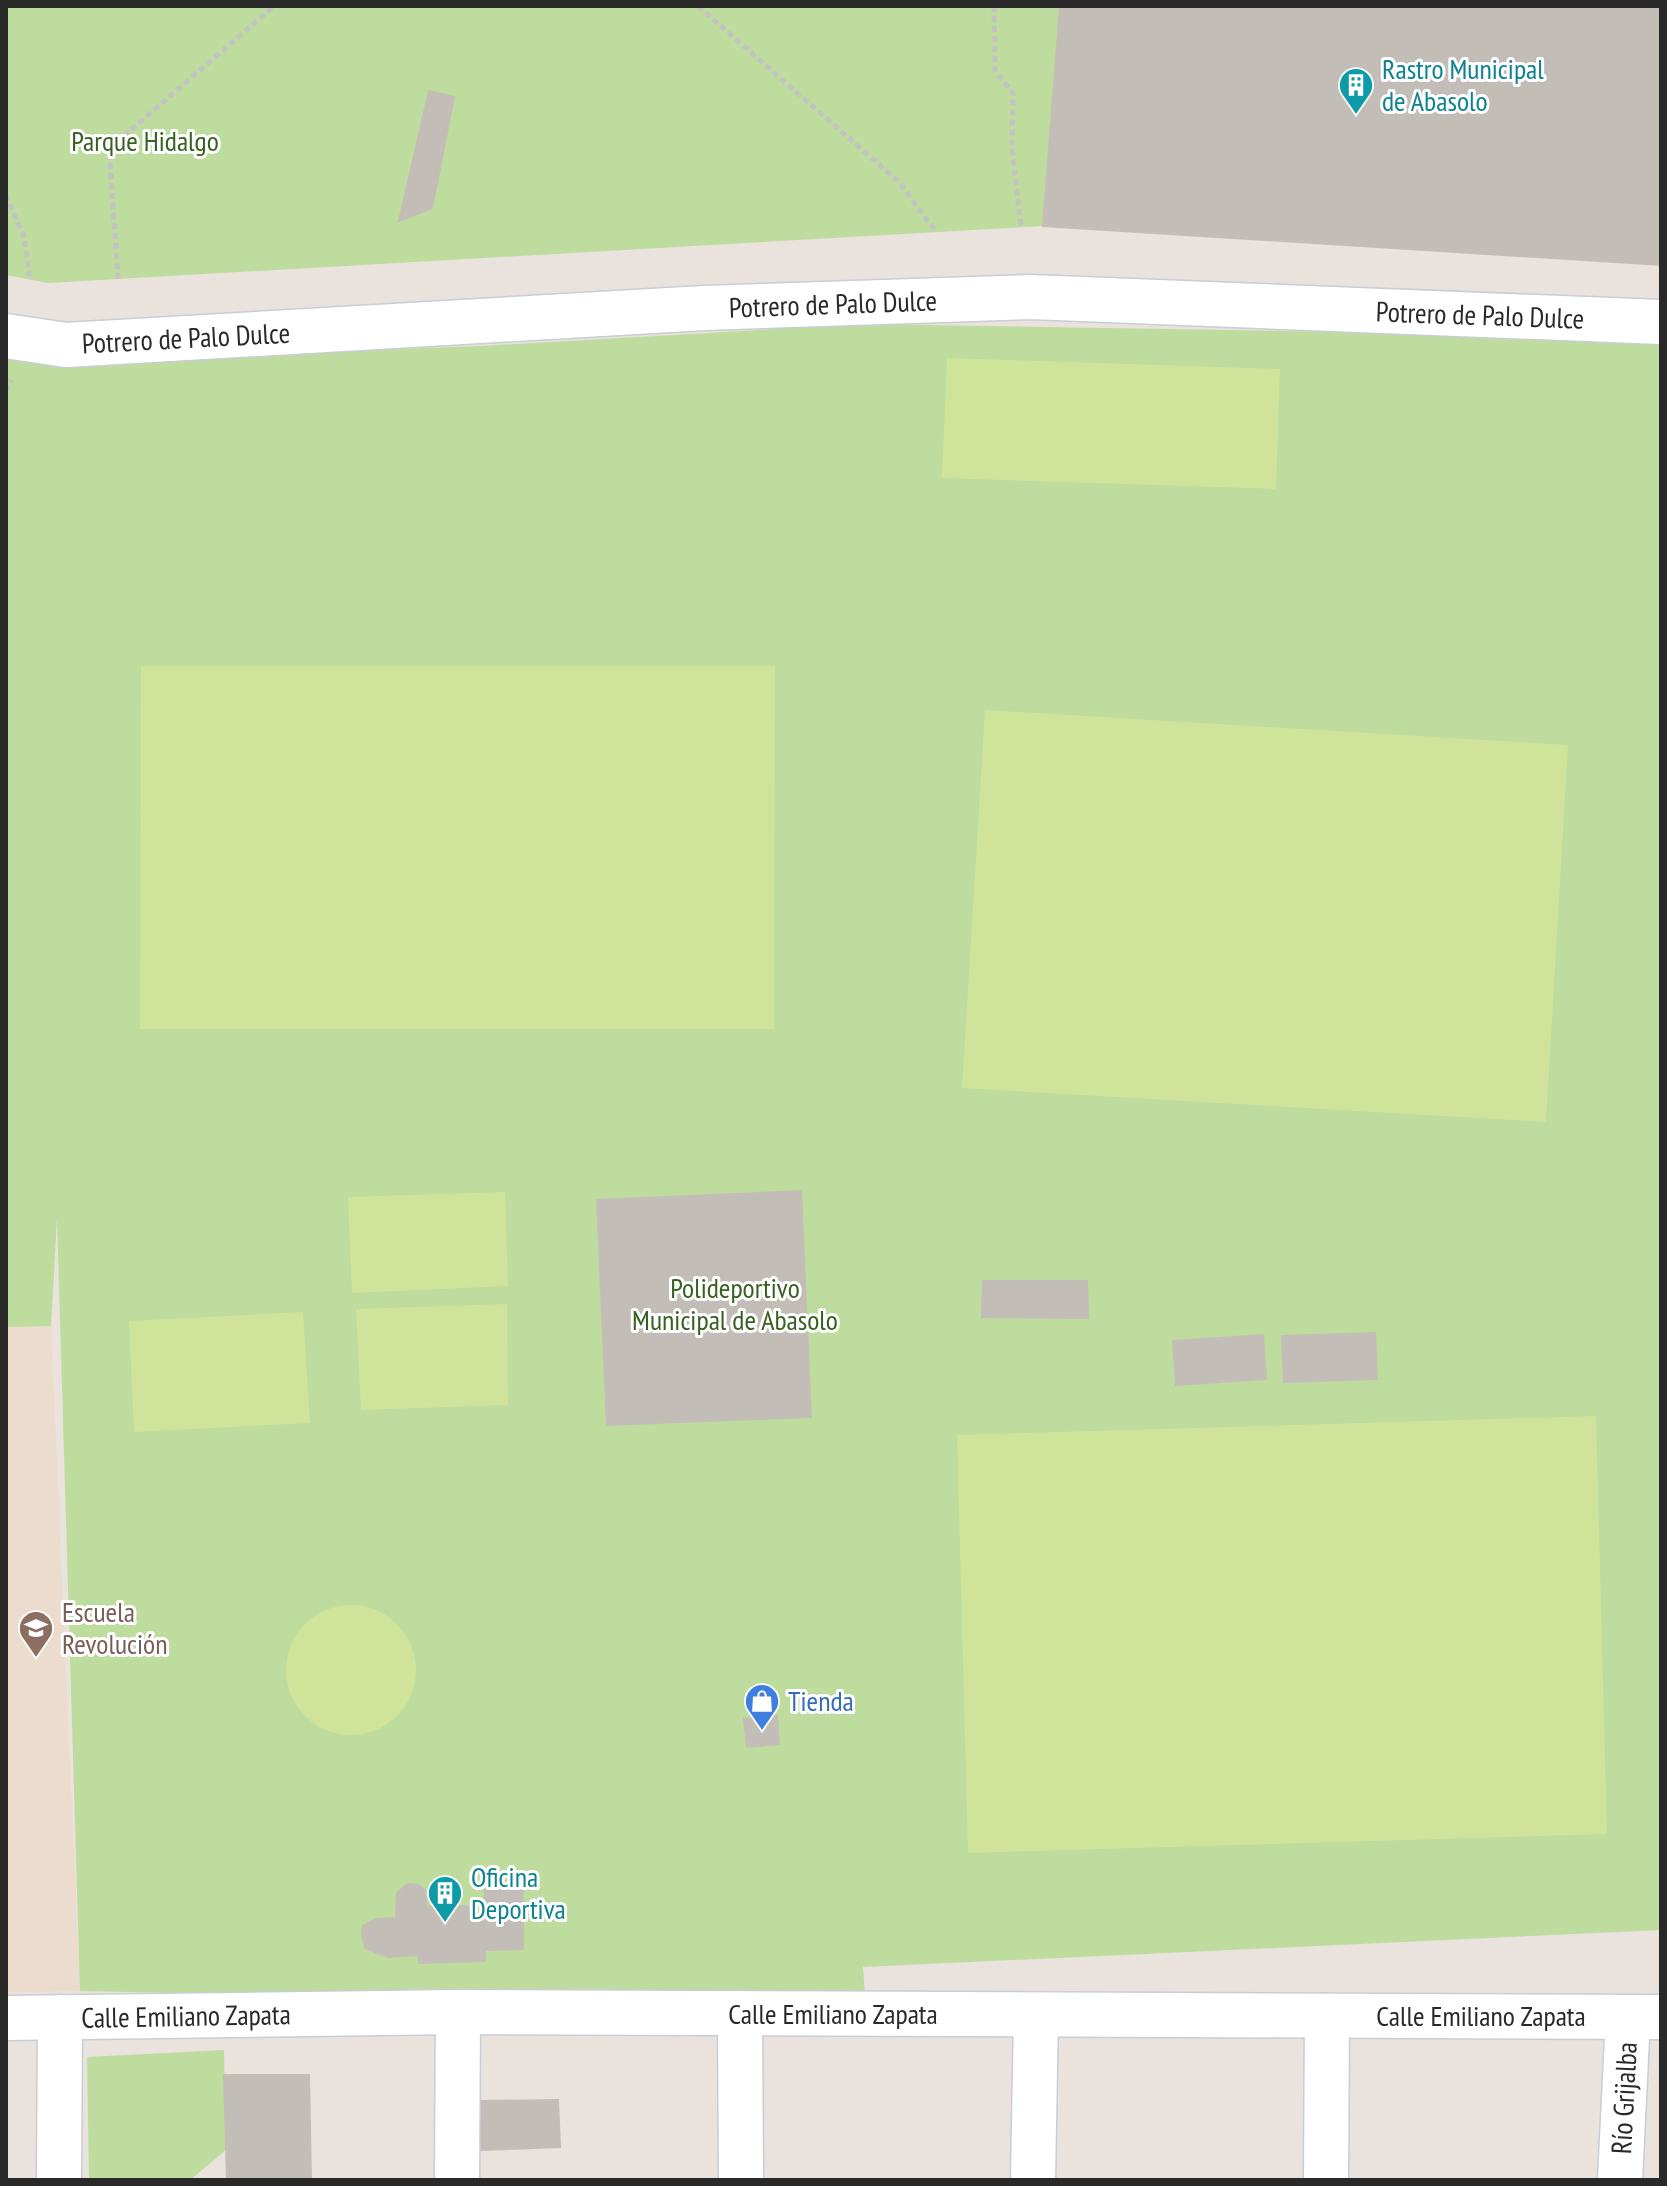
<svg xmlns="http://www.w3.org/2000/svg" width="1667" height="2186" font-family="'PT Sans Narrow',sans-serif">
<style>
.education{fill:#ebdccd}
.green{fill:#bddc9d}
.pitch{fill:#d0e39a}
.building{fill:#c3bdb8;stroke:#c5bdb6;stroke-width:2}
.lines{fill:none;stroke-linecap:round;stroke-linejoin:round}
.street-casing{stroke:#c8cdd6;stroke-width:47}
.path{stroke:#c3c3c3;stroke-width:5;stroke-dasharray:6 4;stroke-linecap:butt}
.street{stroke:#fff;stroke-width:44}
.labels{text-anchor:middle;stroke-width:6;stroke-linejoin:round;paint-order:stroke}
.culture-label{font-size:28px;fill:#0d838f;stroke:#fff;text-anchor:start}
.park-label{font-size:28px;fill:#386020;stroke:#fff}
.street-label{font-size:28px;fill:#292929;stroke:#fff}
.education-label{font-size:28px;fill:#785e54;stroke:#fff;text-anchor:start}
.shop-label{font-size:28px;fill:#366cbe;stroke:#fff;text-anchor:start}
</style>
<rect width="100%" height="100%" fill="#eae2dc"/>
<polygon class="education" points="51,1326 80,1991 6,1992 6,1327"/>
<g class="green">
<polygon points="6,6 1060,6 1043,226 48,283 6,275"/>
<polygon points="862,324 1661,337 1661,1930 863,1967 865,1997 488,1999 80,1991 57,1218 51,1326 6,1327 6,355 74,361 480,346"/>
<polygon points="224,2050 226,2150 190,2180 89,2180 87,2057"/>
</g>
<g class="pitch">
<polygon points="947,358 1280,369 1276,489 942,478"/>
<polygon points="141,666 775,666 774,1029 140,1029"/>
<polygon points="985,710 1568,745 1546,1122 962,1088"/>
<polygon points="505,1192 508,1286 352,1293 348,1197"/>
<polygon points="507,1304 508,1405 361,1410 356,1309"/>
<polygon points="303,1312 310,1423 134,1432 129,1321"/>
<polygon points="1596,1416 1607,1834 968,1853 957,1435"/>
<circle cx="351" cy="1670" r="65"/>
</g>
<g class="building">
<polygon points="1060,6 1661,6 1661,265 1043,226"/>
<polygon points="429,91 454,97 432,208 399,221"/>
<polygon points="801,1191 811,1417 607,1425 597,1200"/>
<polygon points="983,1281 1087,1281 1088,1318 982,1317"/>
<polygon points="1375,1333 1377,1379 1284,1382 1282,1336"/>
<polygon points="1263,1335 1266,1379 1176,1385 1173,1341"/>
<polygon points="777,1716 779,1744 747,1747 744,1719"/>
<polygon points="500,1880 516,1883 523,1889 523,1949 485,1950 485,1961 419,1963 418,1955 388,1957 365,1948 362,1933 363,1926 376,1919 396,1918 397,1893 408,1884 418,1885 425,1890 427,1907 472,1906 473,1914 484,1913 485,1887"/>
<polygon points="224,2075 309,2075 311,2180 227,2180"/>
<polygon points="558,2100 560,2147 480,2150 481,2101"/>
</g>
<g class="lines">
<g class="street-casing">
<g id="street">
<polyline points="6,336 66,345 704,308 1031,297 1661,322"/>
<polyline points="740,2013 741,2180"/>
<polyline points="6,2018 458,2012 1661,2017"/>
<polyline points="59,2180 60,2017"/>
<polyline points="457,2180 458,2012"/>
<polyline points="1033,2180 1036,2015"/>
<polyline points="1326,2180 1327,2016"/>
<polyline points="1620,2180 1628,2017"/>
</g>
</g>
<g class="path">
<polyline points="698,6 899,182 936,232"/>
<polyline points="994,6 995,71 1013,93 1012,148 1021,227"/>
<polyline points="6,195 24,237 30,279"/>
<polyline points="118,279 109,149 274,6"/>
<polyline points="6,391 12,380"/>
</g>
<use href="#street" class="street"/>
</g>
<defs>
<g id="building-pin" transform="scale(1.8)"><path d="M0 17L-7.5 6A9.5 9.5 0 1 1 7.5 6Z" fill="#0f9aa8" stroke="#fff"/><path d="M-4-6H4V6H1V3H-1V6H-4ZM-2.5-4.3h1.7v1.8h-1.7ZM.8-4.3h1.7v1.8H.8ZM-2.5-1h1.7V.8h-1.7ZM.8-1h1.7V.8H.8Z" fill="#fff"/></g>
<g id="school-pin" transform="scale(1.8)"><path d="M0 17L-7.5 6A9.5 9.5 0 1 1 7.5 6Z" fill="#8d6e63" stroke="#fff"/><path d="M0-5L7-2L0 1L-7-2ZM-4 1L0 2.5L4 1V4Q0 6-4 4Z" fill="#fff"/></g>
<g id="shop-pin" transform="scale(1.8)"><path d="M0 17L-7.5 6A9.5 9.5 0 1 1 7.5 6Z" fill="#3f7fe0" stroke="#fff"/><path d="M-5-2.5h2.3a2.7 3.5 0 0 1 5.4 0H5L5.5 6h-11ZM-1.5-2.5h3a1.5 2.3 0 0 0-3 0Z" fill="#fff"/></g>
</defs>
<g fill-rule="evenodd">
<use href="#building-pin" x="1356" y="85"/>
<use href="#school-pin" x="36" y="1628"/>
<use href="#shop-pin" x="762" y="1701"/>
<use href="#building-pin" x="445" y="1893"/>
</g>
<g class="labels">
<g class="culture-label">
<text x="1382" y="79">Rastro Municipal<tspan x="1382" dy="32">de Abasolo</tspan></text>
<text x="471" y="1887">Oficina<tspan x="471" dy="32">Deportiva</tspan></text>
</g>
<g class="park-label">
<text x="145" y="151">Parque Hidalgo</text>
<text x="735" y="1298">Polideportivo<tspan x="735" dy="32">Municipal de Abasolo</tspan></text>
</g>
<g class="street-label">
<text transform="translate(833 304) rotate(-2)" y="10">Potrero de Palo Dulce</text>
<text transform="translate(1480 315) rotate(2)" y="10">Potrero de Palo Dulce</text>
<text transform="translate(186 338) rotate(-3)" y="10">Potrero de Palo Dulce</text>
<text x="833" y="2024">Calle Emiliano Zapata</text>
<text transform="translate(186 2016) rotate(-1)" y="10">Calle Emiliano Zapata</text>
<text x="1481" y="2026">Calle Emiliano Zapata</text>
<text transform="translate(1624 2098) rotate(-87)" y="10">Río Grijalba</text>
</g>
<g class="education-label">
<text x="62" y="1622">Escuela<tspan x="62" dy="32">Revolución</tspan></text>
</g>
<g class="shop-label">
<text x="788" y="1711">Tienda</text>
</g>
</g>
<rect width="1667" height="2186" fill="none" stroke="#292929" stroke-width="16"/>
</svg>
